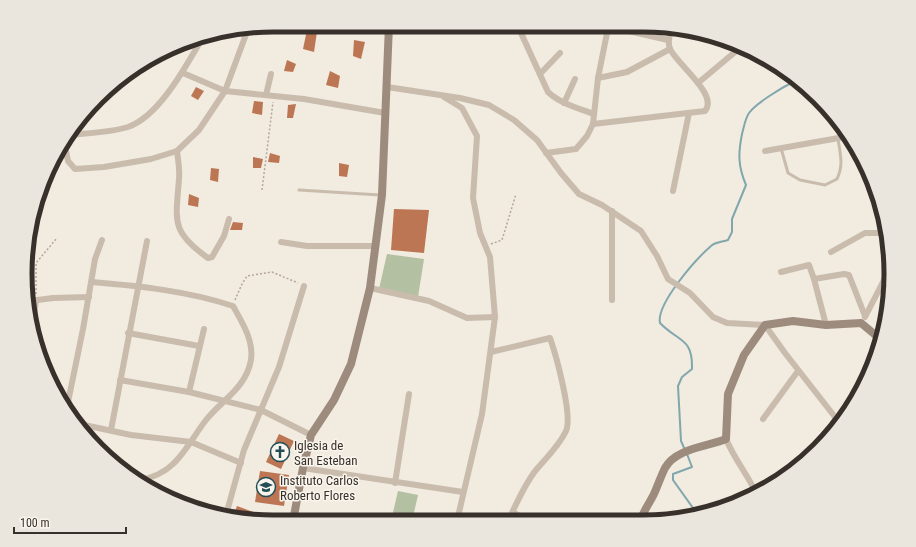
<svg xmlns="http://www.w3.org/2000/svg" width="916" height="547" font-family="'Roboto Condensed',sans-serif">
<style>
.green{fill:#b3c0a1}
.lines{fill:none;stroke-linecap:round;stroke-linejoin:round}
.stream{stroke:#81a7ad;stroke-width:2}
.building{fill:#bd7653}
.path{stroke:#b5a797;stroke-width:1.5;stroke-dasharray:2 2;stroke-linecap:butt}
.lane{stroke:#c9bcad;stroke-width:3}
.street{stroke:#c9bcad;stroke-width:6}
.secondary{stroke:#9d8c7e;stroke-width:8}
.labels{text-anchor:middle;stroke-width:3;stroke-linejoin:round;paint-order:stroke}
.poi-label{font-size:13px;fill:#38302b;stroke:#f9f5ed;text-anchor:start}
.rim{fill:none;stroke:#38302b;stroke-width:5}
</style>
<rect width="100%" height="100%" fill="#f1ebe0"/>
<g class="green">
<polygon points="387,254 424,259 418,297 379,289"/>
<polygon points="398,491 418,495 412,521 391,521"/>
</g>
<g class="lines">
<g class="stream">
<path d="M685,450L681,441L678,386L682,377L692,369C693,337 678,342 660,323C656,304 696,259 711,246C715,242 722,242 728,240L732,232V219L746,185C738,166 738,154 742,134C744,127 745,119 749,113C756,103 783,87 795,81"/>
<polyline points="687,454 692,467 673,474 673,480 698,515"/>
</g>
</g>
<g class="building">
<polygon points="308,25 318,25 314,52 303,49"/>
<polygon points="354,40 365,42 361,59 353,56"/>
<polygon points="287,60 296,64 293,72 284,71"/>
<polygon points="330,71 340,76 338,88 326,85"/>
<polygon points="196,87 204,91 198,100 191,96"/>
<polygon points="254,101 263,102 262,115 252,113"/>
<polygon points="296,104 293,118 287,118 288,105"/>
<polygon points="270,153 280,156 279,163 268,162"/>
<polygon points="253,157 263,159 261,168 253,168"/>
<polygon points="339,163 349,165 347,177 339,176"/>
<polygon points="211,168 219,169 218,182 210,180"/>
<polygon points="189,194 199,198 198,207 188,205"/>
<polygon points="394,209 429,210 424,253 391,250"/>
<polygon points="233,222 243,223 242,230 230,230"/>
<polygon points="279,434 294,441 281,469 266,462"/>
<polygon points="260,471 289,475 284,506 255,502"/>
<polygon points="237,506 256,513 254,521 233,517"/>
</g>
<g class="lines">
<g class="path">
<polyline points="262,190 273,102"/>
<polyline points="491,244 502,240 516,194"/>
<polyline points="36,294 36,263 57,238"/>
<polyline points="235,300 242,284 247,276 272,272 298,283"/>
</g>
<g class="lane">
<path d="M781,148L788,173L800,180L825,185L837,179C844,165 840,153 838,139"/>
<polyline points="299,190 380,195"/>
</g>
<g class="street">
<path d="M522,25L521,33L548,92C561,104 578,108 594,114"/>
<polyline points="602,25 668,40"/>
<polyline points="183,73 225,91 304,99 385,113"/>
<polyline points="540,74 560,53"/>
<polyline points="598,78 627,72 670,49"/>
<polyline points="698,83 741,47"/>
<polyline points="387,87 460,98 489,105 514,120 537,140 561,173 579,194 602,205 641,231 657,256 668,279 690,293 713,317 727,323 765,325 785,353 835,417 835,420 819,446"/>
<polyline points="266,95 271,74"/>
<polyline points="444,97 462,108 477,136 473,198 480,233 490,257 495,317 482,414 457,521"/>
<polyline points="564,103 575,79"/>
<path d="M593,124L705,111C719,95 677,64 670,49C667,42 670,35 671,28"/>
<path d="M67,135C86,133 109,133 128,127C160,116 187,64 203,37"/>
<polyline points="64,141 68,161 75,169 104,167 151,159 177,151 199,130 225,91 248,29"/>
<path d="M177,151C178,160 180,170 179,179C176,221 170,231 208,258L212,257L224,236L229,219"/>
<polyline points="765,151 850,136"/>
<polyline points="546,153 576,149 587,136 593,124 598,78 608,28 607,25"/>
<polyline points="673,191 689,113"/>
<polyline points="612,211 612,300"/>
<polyline points="281,242 307,246 375,246"/>
<polyline points="831,252 865,233 886,233"/>
<polyline points="781,272 809,265 814,279 844,274 849,275 865,316"/>
<polyline points="814,279 826,325"/>
<path d="M92,282C139,286 188,291 233,306C242,322 254,341 251,360C246,388 222,400 206,420C195,434 186,452 173,464C163,474 151,478 138,481"/>
<polyline points="370,288 429,301 467,318 495,317"/>
<polyline points="30,301 53,298 89,297"/>
<polyline points="865,317 886,276"/>
<polyline points="33,323 36,300"/>
<polyline points="128,333 199,346"/>
<path d="M491,352L550,338C556,355 573,416 566,431C559,446 546,458 536,470C524,485 516,505 508,521"/>
<polyline points="120,380 189,392 261,410 311,435"/>
<polyline points="189,392 204,329"/>
<polyline points="67,407 83,329 95,259 102,240"/>
<polyline points="763,419 798,371"/>
<polyline points="75,423 131,435 191,442 241,463"/>
<polyline points="111,430 147,241"/>
<path d="M726,439C733,456 744,470 753,487L764,490"/>
<polyline points="303,468 463,492"/>
<polyline points="395,483 409,394"/>
<polyline points="751,495 753,487"/>
<polyline points="513,512 527,521"/>
<polyline points="226,515 244,450 279,367 304,286"/>
</g>
<g class="secondary">
<polyline points="293,521 303,468 311,435 334,400 351,364 370,288 382,195 389,25"/>
<path d="M640,521C644,510 649,504 654,494C658,485 661,476 665,468C676,448 707,447 726,439L728,394L744,355L765,325L793,321L826,325L861,323L879,338"/>
</g>
</g>
<defs>
<g id="church-ring" transform="scale(1)"><circle r="9.5" fill="#f9f5ed" stroke="#234e57" stroke-width="1.5"/><path d="M-1.2-6h2.4v3.5h3.3v2.4h-3.3V6h-2.4V-.1h-3.3v-2.4h3.3Z" fill="#234e57"/></g>
<g id="school-ring" transform="scale(1)"><circle r="9.5" fill="#f9f5ed" stroke="#234e57" stroke-width="1.5"/><path d="M0-5L7-2L0 1L-7-2ZM-4 1L0 2.5L4 1V4Q0 6-4 4Z" fill="#234e57"/></g>
</defs>
<g fill-rule="evenodd">
<use href="#church-ring" x="280" y="452"/>
<use href="#school-ring" x="266" y="487"/>
</g>
<g class="labels">
<g class="poi-label">
<text x="294" y="450">Iglesia de<tspan x="294" dy="15">San Esteban</tspan></text>
<text x="280" y="485">Instituto Carlos<tspan x="280" dy="15">Roberto Flores</tspan></text>
</g>
</g>
<path d="M0 0H916V547H0ZM273 32H643A241 241 0 0 1 884 273V274A241 241 0 0 1 643 515H273A241 241 0 0 1 32 274V273A241 241 0 0 1 273 32Z" fill="#eae5dd" fill-rule="evenodd"/>
<path class="rim" d="M273 32H643A241 241 0 0 1 884 273V274A241 241 0 0 1 643 515H273A241 241 0 0 1 32 274V273A241 241 0 0 1 273 32Z"/>
<path d="M14 527v6h112v-6" fill="none" stroke="#38302b" stroke-width="2"/>
<text x="20" y="527" font-size="12" fill="#38302b" stroke="#f9f5ed" stroke-width="3" paint-order="stroke">100 m</text>
</svg>
